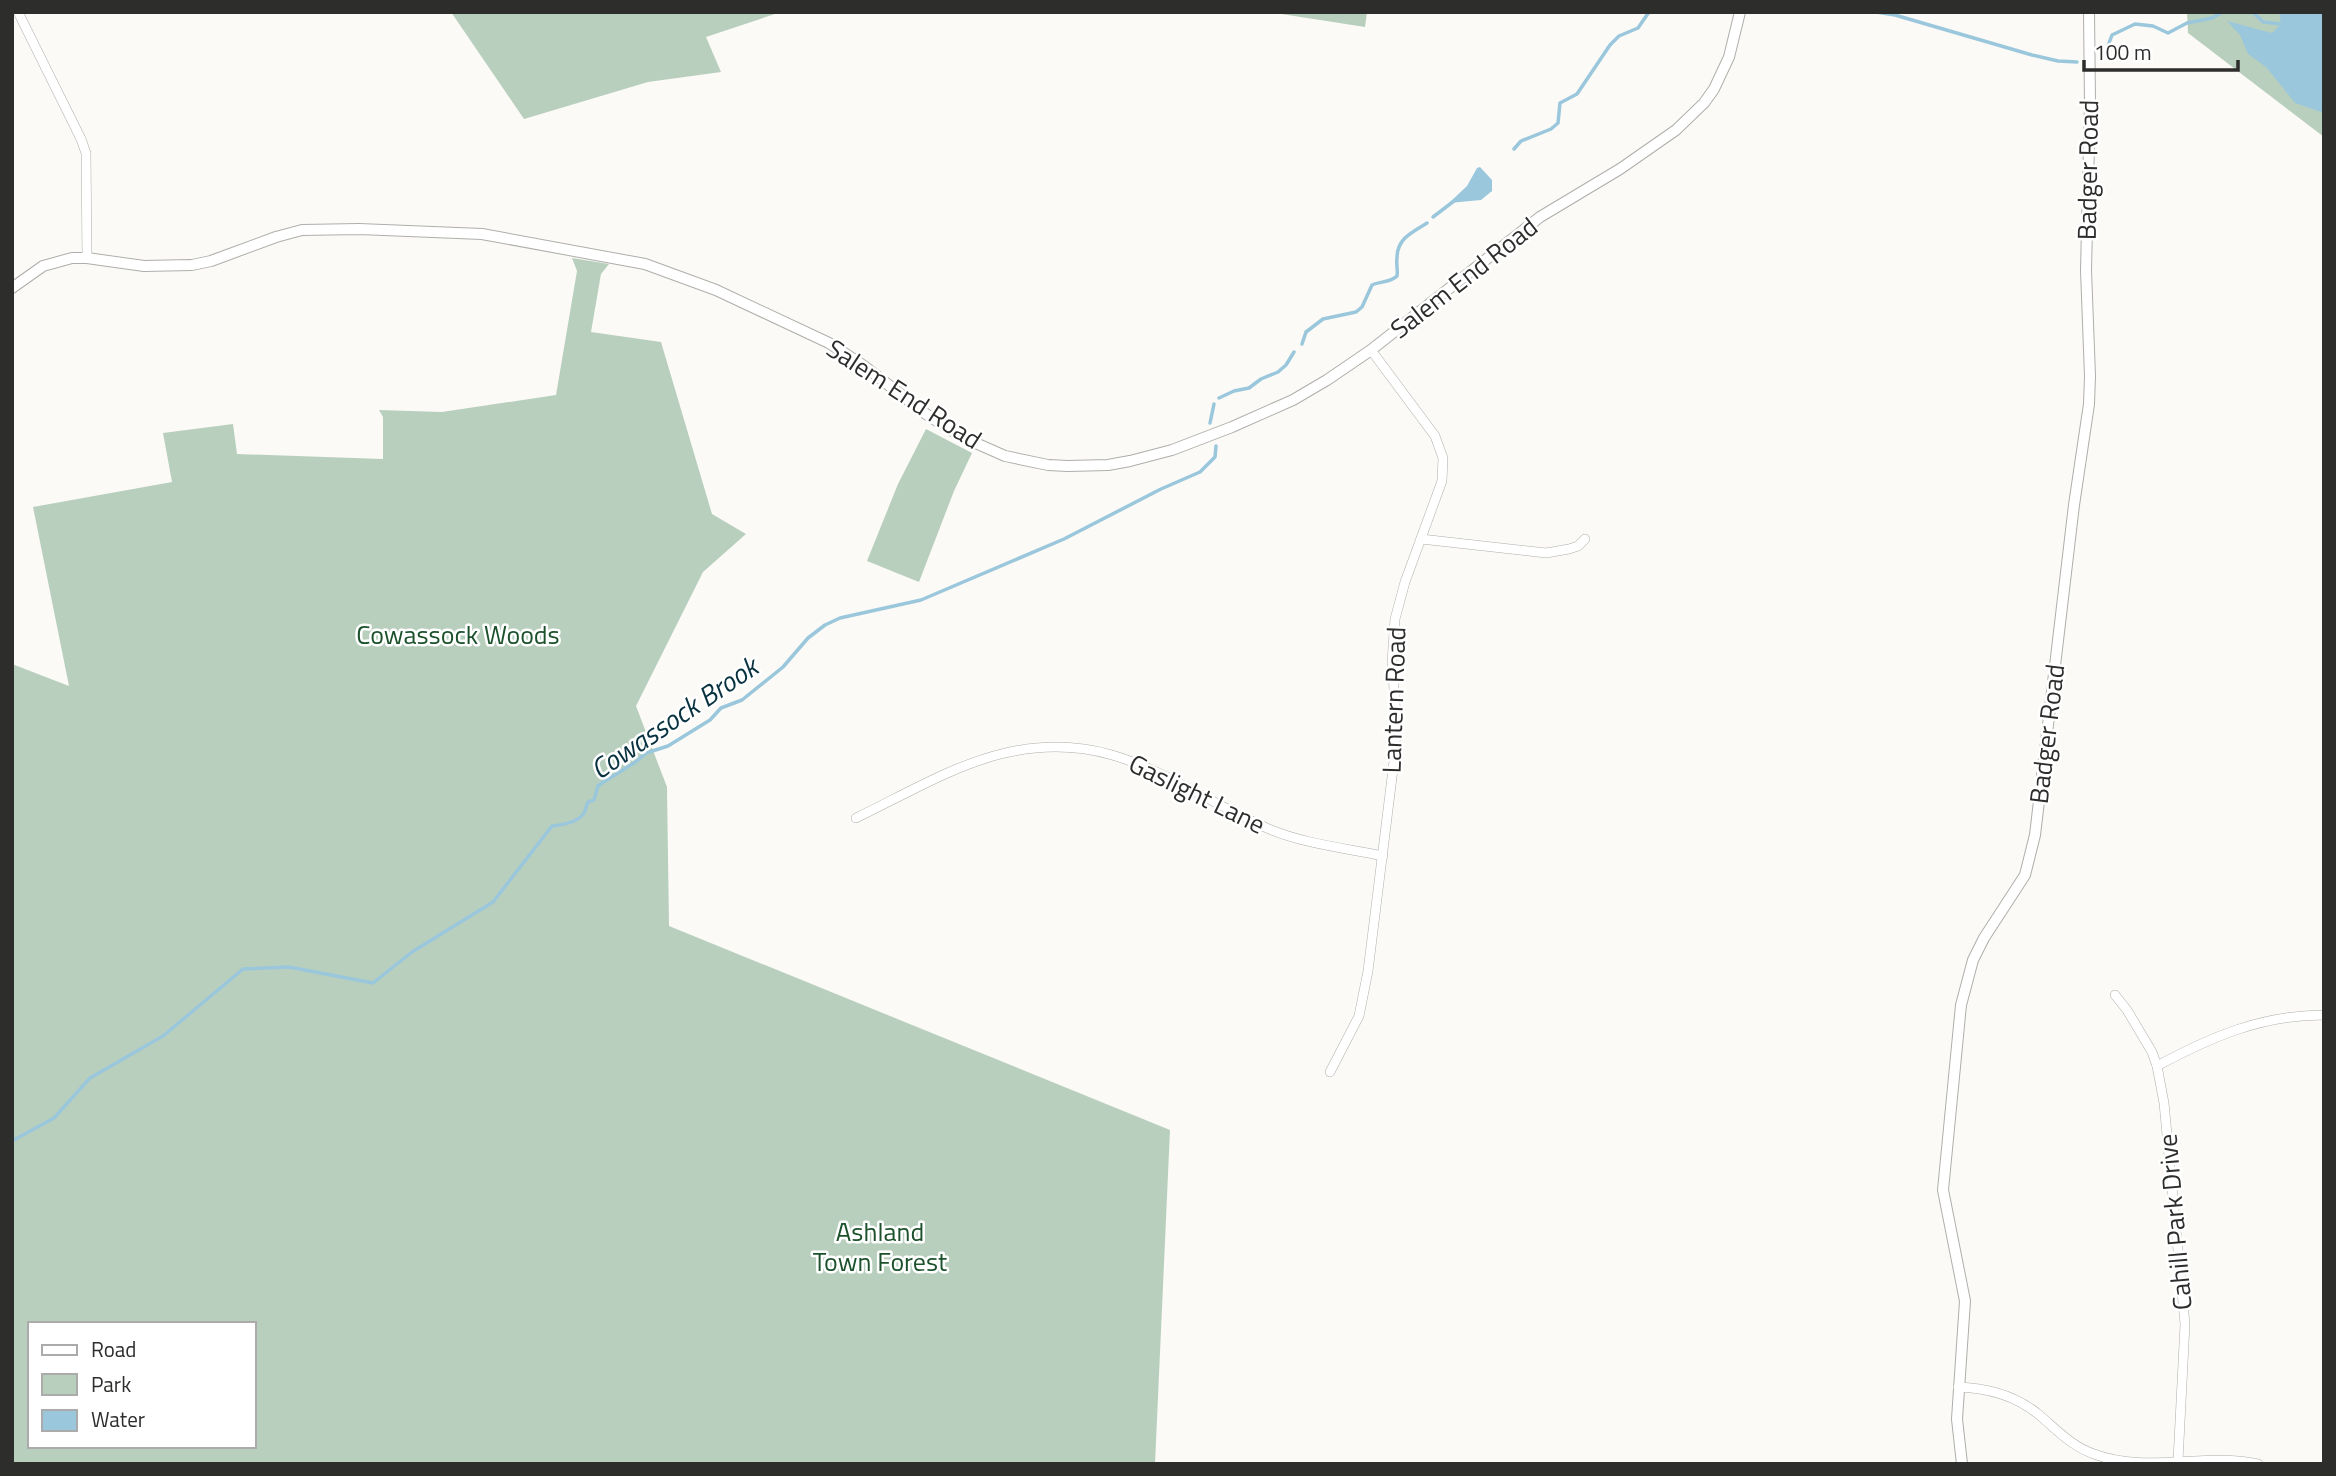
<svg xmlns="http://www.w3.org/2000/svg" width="2336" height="1476" font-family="'Titillium Web',sans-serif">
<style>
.green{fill:#b9cfbd;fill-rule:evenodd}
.water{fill:#9ac7dc}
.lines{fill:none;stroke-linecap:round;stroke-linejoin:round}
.stream{stroke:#9ac7dc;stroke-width:3.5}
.minor-casing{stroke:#afaeab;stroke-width:10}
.tertiary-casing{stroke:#afaeab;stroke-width:12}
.minor{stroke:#fff;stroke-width:9}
.tertiary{stroke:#fff;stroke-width:10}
.labels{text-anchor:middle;stroke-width:5;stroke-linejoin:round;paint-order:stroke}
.street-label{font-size:26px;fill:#2d2d2c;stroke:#fff}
.park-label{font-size:26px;fill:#1b512b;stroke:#fff}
.water-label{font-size:28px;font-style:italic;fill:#093241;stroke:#fff}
</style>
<rect width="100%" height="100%" fill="#fbfaf6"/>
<g class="green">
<polygon points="451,12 781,12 706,37 721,72 648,82 524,119"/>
<polygon points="1269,12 1367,12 1365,27"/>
<polygon points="2187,12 2324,12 2324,137 2188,33"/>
<path d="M572,258L609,264L601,274L591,332L661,342L712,514L746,534L703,572L636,706L667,787L669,926L1170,1130L1155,1464H12V664L69,686L33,507L172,482L163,433L233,424L237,454L383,459V417L379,410L442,412L556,395L577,271ZM30,1324H254V1446H30Z"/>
<polygon points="926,429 972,453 954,491 919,582 867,561 898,484"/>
</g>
<g class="water">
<polygon points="2279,12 2324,12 2324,113 2295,103 2266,67 2248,54 2240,35 2227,21 2272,33 2281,24"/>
<polygon points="1480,167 1492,180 1492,191 1481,200 1449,203 1467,186 1477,168"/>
</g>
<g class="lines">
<g class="stream">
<polyline points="1876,12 1895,15 2032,55 2058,61 2077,62"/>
<polyline points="2245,12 2254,13 2263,22 2281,24"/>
<polyline points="2100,57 2105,54 2112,35 2135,24 2153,26 2168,33 2187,23 2212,18 2223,12"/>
<polyline points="1514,149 1521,141 1551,129 1558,123 1560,103 1577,94 1610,45 1619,36 1638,28 1649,12"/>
<polyline points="1433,217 1454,201"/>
<path d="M1302,344L1306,332L1323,319L1356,312L1362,307L1372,285C1380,281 1390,283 1397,276C1398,269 1396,264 1397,258C1397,238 1413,232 1427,223"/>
<polyline points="1219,398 1234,391 1249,388 1261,379 1278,372 1286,365 1294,352"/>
<polyline points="1210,423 1214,404"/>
<path d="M12,1141L54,1118L90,1078L163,1036L243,969L289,967L373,983L412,952L493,902L552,826C561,825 579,822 584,813C586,810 586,806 588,802L594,800L598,786L602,783L637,761L646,753L668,746L710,720L721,708L742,700L783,667L808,638L825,625L840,618L921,600L1064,539L1161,489L1200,472L1215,457L1216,446"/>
</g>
<g class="minor-casing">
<g id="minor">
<polyline points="18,12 81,139 86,153 87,258"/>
<polyline points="1421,539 1546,553 1569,549 1578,546 1585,539"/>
<path d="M856,818C902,796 952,766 1001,754C1114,726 1175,788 1269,829C1305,844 1345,848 1383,856"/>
<polyline points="2115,995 2127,1010 2152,1052 2157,1066 2164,1103 2185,1324 2178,1461"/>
<path d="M2157,1066C2211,1037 2261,1015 2324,1015"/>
<polyline points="1330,1072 1359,1016 1368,971 1395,753 1396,716 1392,662 1395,619 1405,582 1442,481 1443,458 1435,436 1371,350"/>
<path d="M1958,1387C1987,1388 2016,1396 2038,1414C2056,1429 2071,1446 2094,1454C2146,1474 2205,1452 2258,1464"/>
</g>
</g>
<g class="tertiary-casing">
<g id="tertiary">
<polyline points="12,288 43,266 72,258 87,258 144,266 192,265 211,261 276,237 302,230 359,229 482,234 645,264 716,290 829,343 864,366 926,414 962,437 1005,456 1048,465 1068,466 1108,465 1130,461 1172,450 1232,427 1293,400 1327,380 1371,350 1540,217 1620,169 1676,130 1704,103 1714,89 1729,57 1740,12"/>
<polyline points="1962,1464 1957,1419 1965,1301 1943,1190 1961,1005 1973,960 1984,938 2025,875 2035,835 2074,505 2089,404 2090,376 2086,270 2090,103 2089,12"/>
</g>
</g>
<use href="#minor" class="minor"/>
<use href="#tertiary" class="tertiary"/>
</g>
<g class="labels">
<g class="street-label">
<text transform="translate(2088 170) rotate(-89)" y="9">Badger Road</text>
<text transform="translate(1464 278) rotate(-38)" y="9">Salem End Road</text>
<text transform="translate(904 394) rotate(33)" y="9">Salem End Road</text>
<text transform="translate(1394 700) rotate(-88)" y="9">Lantern Road</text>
<text transform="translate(2047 734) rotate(-83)" y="9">Badger Road</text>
<text transform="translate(1197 794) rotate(26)" y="9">Gaslight Lane</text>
<text transform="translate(2175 1222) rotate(-95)" y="9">Cahill Park Drive</text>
</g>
<g class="park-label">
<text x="458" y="644">Cowassock Woods</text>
<text x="880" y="1241">Ashland<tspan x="880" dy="30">Town Forest</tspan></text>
</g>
<g class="water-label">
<text transform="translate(674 718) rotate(-34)" y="10">Cowassock Brook</text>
</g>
</g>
<rect width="2336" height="1476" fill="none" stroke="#2d2d2c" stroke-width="28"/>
<rect x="28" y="1322" width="228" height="126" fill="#ffffff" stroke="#ababab" stroke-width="2"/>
<rect x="42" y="1345" width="35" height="10" fill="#ffffff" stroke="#ababab" stroke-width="2"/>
<text x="91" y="1357" font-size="21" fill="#2d2d2c">Road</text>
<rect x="42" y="1374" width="35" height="21" fill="#b9cfbd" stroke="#ababab" stroke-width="2"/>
<text x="91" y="1392" font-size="21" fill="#2d2d2c">Park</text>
<rect x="42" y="1410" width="35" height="21" fill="#9ac7dc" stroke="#ababab" stroke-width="2"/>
<text x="91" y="1427" font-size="21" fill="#2d2d2c">Water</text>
<path d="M2084 60v10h154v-10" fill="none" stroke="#2d2d2c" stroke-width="3.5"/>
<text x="2094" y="60" font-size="21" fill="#2d2d2c" stroke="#ffffff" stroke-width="5" paint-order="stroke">100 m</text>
</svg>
